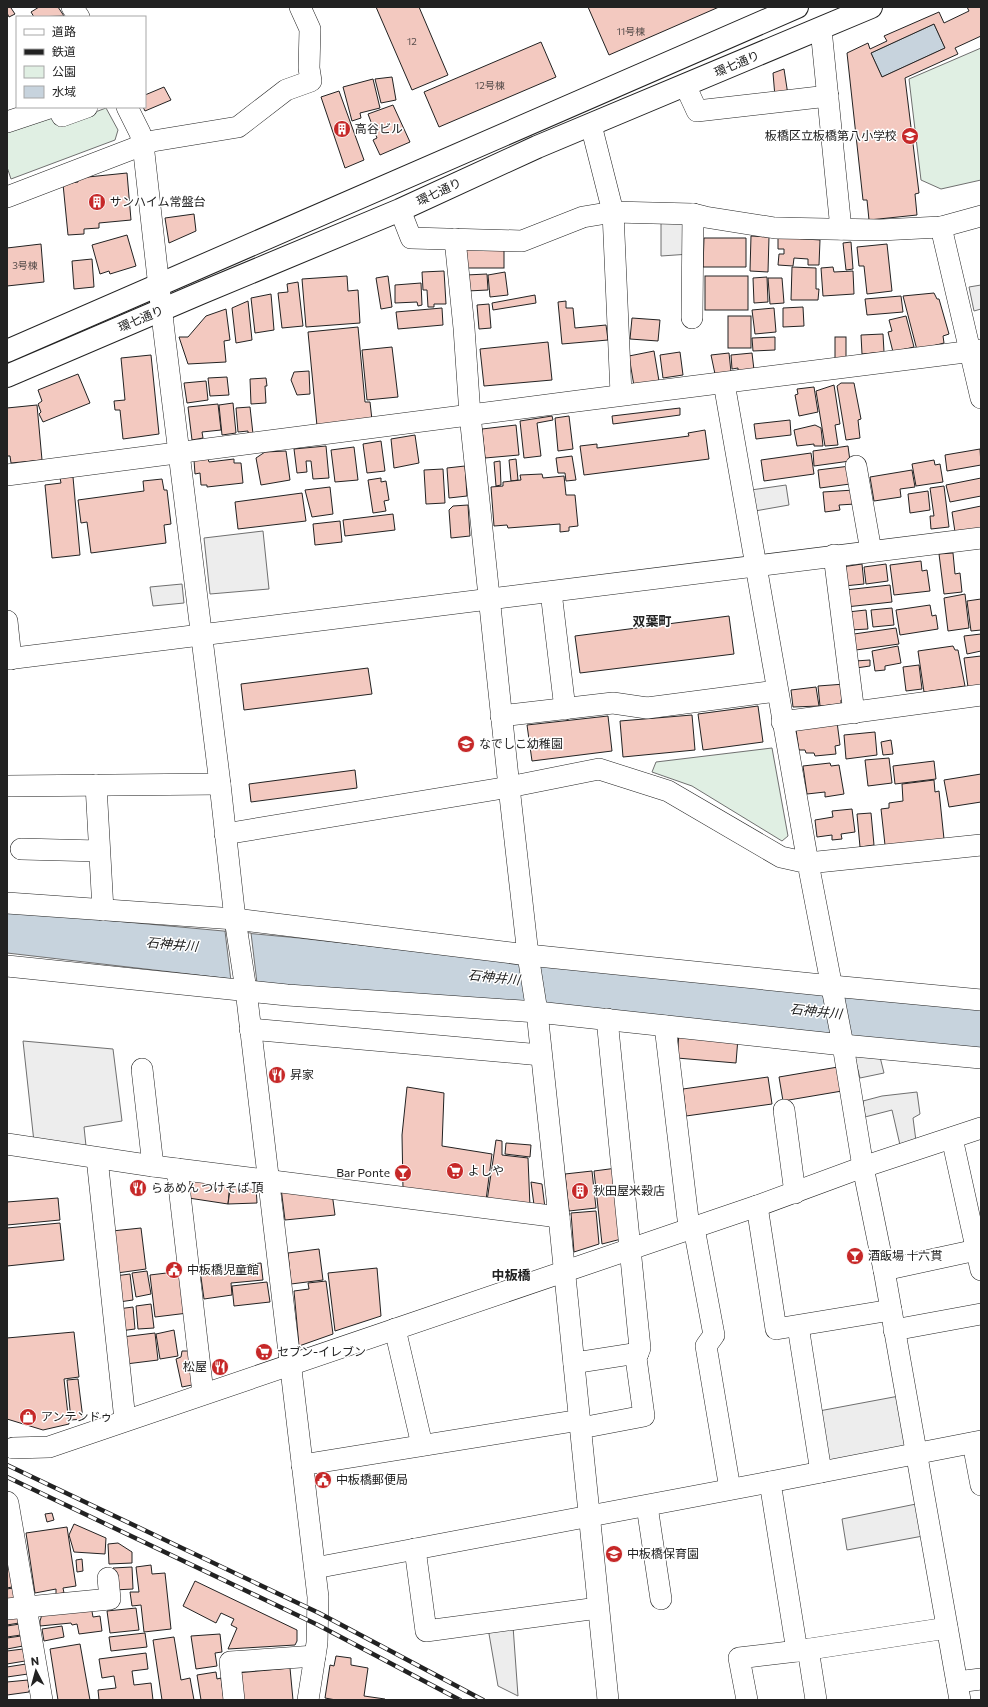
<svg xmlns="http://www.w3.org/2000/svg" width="988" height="1707" font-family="Commissioner,'Noto Sans JP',sans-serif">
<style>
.green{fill:#e0efe3;stroke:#6f6f6f}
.parking{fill:#ededed;stroke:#6f6f6f}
.water{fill:#c7d3dd;stroke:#6f6f6f}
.pier{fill:#fff;stroke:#6f6f6f}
.building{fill:#f3c9c0;stroke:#222;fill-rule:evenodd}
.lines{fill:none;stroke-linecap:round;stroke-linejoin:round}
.minor-casing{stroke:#222;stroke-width:22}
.major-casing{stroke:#222;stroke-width:24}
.minor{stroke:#fff;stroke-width:21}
.major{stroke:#fff;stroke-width:22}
.rail-casing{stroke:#222;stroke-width:4.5}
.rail{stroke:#fff;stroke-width:3;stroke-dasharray:9;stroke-linecap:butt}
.labels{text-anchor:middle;stroke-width:3;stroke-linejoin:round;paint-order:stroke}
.number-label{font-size:10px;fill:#564c4a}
.street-label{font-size:12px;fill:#222;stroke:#fff}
.poi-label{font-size:12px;fill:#222;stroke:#fff;text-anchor:start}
.neighbourhood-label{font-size:13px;font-weight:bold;fill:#222;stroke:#fff}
.water-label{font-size:13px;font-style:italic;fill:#222;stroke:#fff}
</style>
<rect width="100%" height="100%" fill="#fff"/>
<g class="green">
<polygon points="981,48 981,180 941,189 921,180 909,79"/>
<polygon points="106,108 118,130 115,140 11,179 7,167 7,132 53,117 58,126"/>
<polygon points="772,748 788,836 782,841 692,786 652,772 656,762"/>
</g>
<g class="parking">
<polygon points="689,222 690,254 661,256 661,223"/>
<polygon points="981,285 981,309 974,311 969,287"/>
<polygon points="786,485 789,505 755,511 751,490"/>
<polygon points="263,531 269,589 210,594 204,538"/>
<polygon points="182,584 184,603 153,606 150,587"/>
<polygon points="23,1041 113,1049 122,1121 84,1127 86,1146 34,1142"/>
<polygon points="853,1051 879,1053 884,1073 860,1078"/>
<polygon points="917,1092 920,1114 913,1118 916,1141 900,1145 892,1110 865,1117 863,1101 882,1096"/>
<polygon points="899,1396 908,1452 830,1464 819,1411"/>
<polygon points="916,1504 923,1536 847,1550 842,1519"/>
<polygon points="513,1626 518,1696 498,1686 488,1628"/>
</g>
<g class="water">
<polygon points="934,24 945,48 882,77 871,53"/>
<polygon points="7,911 299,938 476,958 981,1006 981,1048 275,984 7,953"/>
</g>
<polygon class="pier" points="225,931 251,933 257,983 231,981"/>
<g class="building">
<polygon points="7,7 13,7 11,8 15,14 9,17 7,13"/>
<polygon points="39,7 58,7 64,16 34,17 31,12"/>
<polygon points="376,7 419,7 448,75 412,90"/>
<polygon points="588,7 719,7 609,55"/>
<path d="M967,7H981V36L955,48L958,54L905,78L919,193L915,194L917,215L869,220L867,200H863L847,53L868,43L870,49L887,41L884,36L939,12L944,23L969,11ZM934,24L945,48L882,77L871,53Z"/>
<polygon points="541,42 556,77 439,127 424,92"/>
<polygon points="784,69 788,95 775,97 773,73"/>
<polygon points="392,77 396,100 381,103 375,79"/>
<polygon points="373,79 380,108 360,113 361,118 352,121 343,87"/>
<polygon points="164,87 171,100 145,111 143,107 145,107 145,95"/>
<polygon points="339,91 364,160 345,168 321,97"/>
<polygon points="393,105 410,142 380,155 373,140 377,138 368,114"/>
<polygon points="127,173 131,220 99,223 99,228 84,229 84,234 68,235 63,184 78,182 78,178"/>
<polygon points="194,214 196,231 169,243 165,218"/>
<polygon points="127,235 136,266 110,274 109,271 100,274 92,245"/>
<polygon points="751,236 769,237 768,272 750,271"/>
<polygon points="778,237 820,240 819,265 808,265 808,259 794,258 793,266 778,265 779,254 784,254 784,249 778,249"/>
<polygon points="704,238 746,238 746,267 703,267"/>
<polygon points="851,242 853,269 846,270 843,243"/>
<polygon points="41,244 44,282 7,286 7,248"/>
<polygon points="887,244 892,291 867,294 864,266 859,266 857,247"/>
<rect x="463" y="248" width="41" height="20"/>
<polygon points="92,259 94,287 74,289 72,261"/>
<polygon points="792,267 816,268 816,289 819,289 818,300 791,300"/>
<polygon points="833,267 834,272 853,271 854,294 823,296 821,268"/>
<polygon points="444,271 446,304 434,304 434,307 428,307 427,290 423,290 422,272"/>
<polygon points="505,272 508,295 490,297 488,275"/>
<polygon points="487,274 488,290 467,291 466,275"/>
<polygon points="347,276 348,291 358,290 360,323 306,327 302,279"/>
<polygon points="388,276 392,307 381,309 376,278"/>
<rect x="705" y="276" width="43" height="34"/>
<polygon points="767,277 768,302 754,303 753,278"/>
<polygon points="768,278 782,278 784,303 770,304"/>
<polygon points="298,282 303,326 282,328 278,293 288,292 287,284"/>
<polygon points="421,283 422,305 418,306 417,302 395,303 395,285"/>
<polygon points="934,293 937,299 939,299 949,334 943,336 944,343 917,350 903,296"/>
<polygon points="271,294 274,330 255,333 251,298"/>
<polygon points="535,295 536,303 493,310 492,303"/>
<polygon points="901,296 903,312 867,315 865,299"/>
<polygon points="248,301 252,340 236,343 232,308"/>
<polygon points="566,301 566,308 573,308 575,328 606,325 608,340 562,344 558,302"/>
<polygon points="489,304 491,328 479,329 477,305"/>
<polygon points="803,307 804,326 783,327 783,308"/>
<polygon points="442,308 443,325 398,329 396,312"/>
<polygon points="774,308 776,332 755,334 752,310"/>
<polygon points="226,309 230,340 224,341 226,362 188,364 179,337 188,337 206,316"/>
<rect x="728" y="316" width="23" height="32"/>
<polygon points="906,316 914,347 893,352 888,332 892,331 889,320"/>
<polygon points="632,318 660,320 658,341 630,339"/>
<polygon points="358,327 365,402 370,402 372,420 317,426 308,332"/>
<polygon points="883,334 884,352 862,354 861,335"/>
<polygon points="775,337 775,350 753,351 752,338"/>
<rect x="835" y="337" width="11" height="22"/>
<polygon points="548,342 552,380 484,386 480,349"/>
<polygon points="392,347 398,397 367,400 362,350"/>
<polygon points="654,351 659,381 634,386 629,356"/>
<polygon points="680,352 683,375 663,378 660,355"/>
<polygon points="729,353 731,372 715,374 711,355"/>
<polygon points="752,353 754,370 738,372 738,368 732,369 731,355"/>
<polygon points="151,355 159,434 123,439 120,410 115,410 114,401 125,400 121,358"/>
<polygon points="309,371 310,394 297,395 291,380 294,372"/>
<polygon points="78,374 90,403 43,422 39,414 41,412 38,404 42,401 38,390"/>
<polygon points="227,377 229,395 210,396 208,378"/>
<polygon points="266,378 267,386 265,386 266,403 251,404 250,379"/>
<polygon points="206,381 208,400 187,403 184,383"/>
<polygon points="841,383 854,383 861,419 858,420 860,438 846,440 837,386"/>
<polygon points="834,385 840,424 835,425 838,445 825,446 816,391"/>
<polygon points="814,387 818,412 799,416 795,395 798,394 797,389"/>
<polygon points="233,403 236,433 222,435 219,405"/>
<polygon points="218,404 221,430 202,432 203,438 192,440 188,407"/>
<polygon points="37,405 42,460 11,463 10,456 7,456 7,408"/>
<polygon points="250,407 253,434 248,434 248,431 238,432 236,408"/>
<polygon points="680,408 680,415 613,424 612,416"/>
<polygon points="552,416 553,420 537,423 541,456 524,458 520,421"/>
<polygon points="569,416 573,449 558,451 555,418"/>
<polygon points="790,420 791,435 756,439 754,424"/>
<polygon points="516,425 519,455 485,458 482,429"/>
<polygon points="815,425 821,428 823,446 814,446 814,444 797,446 794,430"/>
<polygon points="705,430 709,459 584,475 580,446 597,444 597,448 689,436 688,433"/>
<polygon points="415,435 419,463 394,468 391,439"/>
<polygon points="381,441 385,471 367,473 363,444"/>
<polygon points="326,446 329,478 313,479 311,461 306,461 307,472 297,473 294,449"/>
<polygon points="848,446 850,461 814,466 813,451"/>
<polygon points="354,447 358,480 335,482 331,450"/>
<polygon points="980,449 981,465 947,471 945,455"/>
<polygon points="286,451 290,480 261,485 256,458 265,452"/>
<polygon points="811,453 814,474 764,481 761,460"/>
<polygon points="572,456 576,480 566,481 565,473 558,473 556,458"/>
<polygon points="208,459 209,462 234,459 234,463 241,463 243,483 207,487 207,485 201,485 200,473 195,474 194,460"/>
<polygon points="516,459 518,480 511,481 509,460"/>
<polygon points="934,460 935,465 940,464 943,482 916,486 912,464"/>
<polygon points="500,461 501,485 496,486 494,462"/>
<polygon points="465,466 467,496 449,498 447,468"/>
<polygon points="850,466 850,484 820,488 818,470"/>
<polygon points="443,469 445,503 426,504 424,470"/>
<polygon points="912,470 915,487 900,489 901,497 874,501 870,477"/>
<polygon points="542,474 543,478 564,476 566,495 575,495 578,526 569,527 569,531 560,532 560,524 508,528 507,525 494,526 491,487 503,486 503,482 521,480 520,475"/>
<polygon points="73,477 80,555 52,558 45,485 61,483 60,478"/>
<polygon points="381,478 381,482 386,481 389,500 384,501 386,511 373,513 368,480"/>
<polygon points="981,478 981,496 950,502 946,485"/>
<polygon points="162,479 164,490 167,490 171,524 164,525 166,543 91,553 87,522 81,523 78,500 144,491 143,481"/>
<polygon points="944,486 949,527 931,529 930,516 934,516 930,488"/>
<polygon points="330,487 333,514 312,517 305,490"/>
<polygon points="854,490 855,504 839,505 840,510 825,512 823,492"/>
<polygon points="928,491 930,510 910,513 908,494"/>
<polygon points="302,493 306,521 238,529 235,502"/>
<polygon points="468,505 470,536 451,538 449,510 453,506"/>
<polygon points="981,506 981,529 955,532 952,512"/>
<polygon points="393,514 395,530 345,536 343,520"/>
<polygon points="340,521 342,542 315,545 313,524"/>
<polygon points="953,553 955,574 960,573 962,592 944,594 939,554"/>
<polygon points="921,561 922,571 927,570 930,591 894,595 890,565"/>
<polygon points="862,564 864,584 844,586 842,567"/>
<polygon points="886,564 888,581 866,584 864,567"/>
<polygon points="890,585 892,602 846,607 845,590"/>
<polygon points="965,594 969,628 948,631 944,598"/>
<polygon points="981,599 981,630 971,631 967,601"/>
<polygon points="930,605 932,616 936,615 938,629 900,635 896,610"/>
<polygon points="892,608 894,625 873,627 871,610"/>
<polygon points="866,610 868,629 850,630 848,612"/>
<polygon points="729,616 734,654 580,673 575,636"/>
<polygon points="896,628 899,644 856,650 854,634"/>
<polygon points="981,634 981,651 967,654 964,636"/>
<polygon points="898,646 901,663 885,666 885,670 875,671 872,651"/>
<polygon points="953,646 955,650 958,650 965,686 924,692 918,651"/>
<polygon points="981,656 981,685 968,687 964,658"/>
<polygon points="870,660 870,666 856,668 855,661"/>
<polygon points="919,665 922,689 906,691 903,667"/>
<polygon points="368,668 372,694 244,710 241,684"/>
<polygon points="845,684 847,699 841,700 841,704 820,706 818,686"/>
<polygon points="816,687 819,706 793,707 791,690"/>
<polygon points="758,706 763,742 703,750 698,714"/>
<polygon points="692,715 695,750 623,757 620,721"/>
<polygon points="608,716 612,751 532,761 527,725"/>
<polygon points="837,722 840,745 835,746 836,754 815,756 814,753 806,753 805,750 799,750 796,730"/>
<polygon points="875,732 877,755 846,759 844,735"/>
<polygon points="891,740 893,754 883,755 881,742"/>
<polygon points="889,758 892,783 868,786 865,760"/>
<polygon points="934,761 936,779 895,784 893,766"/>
<polygon points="830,763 831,766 839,765 844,794 825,797 825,792 807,794 803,766"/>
<polygon points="355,770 357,788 251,802 249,784"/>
<polygon points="981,774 981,802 949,807 944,780"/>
<polygon points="934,780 935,792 939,791 944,839 885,845 881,809 889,808 889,803 903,801 902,784"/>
<polygon points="852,809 855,832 841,834 842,839 832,840 832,835 817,837 815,820 833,817 832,811"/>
<polygon points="871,813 874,845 860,847 857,814"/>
<polygon points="679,1033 738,1038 736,1063 677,1058"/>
<polygon points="838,1067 842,1091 783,1101 779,1077"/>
<polygon points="768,1077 772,1104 686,1116 683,1089"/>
<polygon points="407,1087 444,1093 442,1146 492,1154 486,1200 403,1189 402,1135"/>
<polygon points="496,1140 502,1141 502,1155 528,1158 530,1207 487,1201"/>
<polygon points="506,1143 531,1145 530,1157 505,1154"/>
<polygon points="617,1168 625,1238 602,1244 594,1171"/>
<polygon points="592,1171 596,1208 569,1211 565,1174"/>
<polygon points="185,1176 230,1182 228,1204 182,1197"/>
<polygon points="531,1182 542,1184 545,1208 534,1205"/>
<polygon points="231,1183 256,1187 257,1203 228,1204"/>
<polygon points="281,1188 332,1193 335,1215 285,1220"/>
<polygon points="58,1198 60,1220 7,1225 7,1202"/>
<polygon points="596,1211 599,1244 574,1252 571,1213"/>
<polygon points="60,1223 64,1260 7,1266 7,1228"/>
<polygon points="141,1228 146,1269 117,1273 112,1231"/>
<polygon points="319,1249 323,1280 291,1284 288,1253"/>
<polygon points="261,1263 263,1280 231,1283 232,1295 204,1299 200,1270"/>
<polygon points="377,1268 381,1316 335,1331 328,1273"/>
<polygon points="147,1271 151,1294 136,1297 132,1273"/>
<polygon points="183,1271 188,1313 155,1317 150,1275"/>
<polygon points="130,1274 133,1300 119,1302 115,1276"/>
<polygon points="326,1281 333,1334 299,1346 294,1291 309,1289 308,1283"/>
<polygon points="267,1282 270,1302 234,1306 232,1286"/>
<polygon points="151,1304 154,1328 138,1329 136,1306"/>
<polygon points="133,1307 135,1329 120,1331 118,1309"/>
<polygon points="174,1330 178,1356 160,1359 156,1334"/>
<polygon points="74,1332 79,1377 64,1379 69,1424 43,1430 7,1419 7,1338"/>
<polygon points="155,1333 158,1360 126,1364 122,1337"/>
<polygon points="182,1351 192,1351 197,1384 182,1387 176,1359 181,1357"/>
<polygon points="78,1379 83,1419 71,1420 67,1380"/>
<polygon points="52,1513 54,1520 47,1522 45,1514"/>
<polygon points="74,1524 106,1538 105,1554 74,1552 69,1535"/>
<polygon points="67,1527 76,1586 63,1588 64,1593 56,1594 56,1589 35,1593 26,1533"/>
<polygon points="118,1543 132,1552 132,1563 109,1564 108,1544"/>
<polygon points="82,1559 83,1571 77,1572 76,1560"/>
<polygon points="151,1565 152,1574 165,1573 171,1629 144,1632 141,1605 132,1606 130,1592 139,1592 136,1567"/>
<polygon points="132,1567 133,1589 114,1590 113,1568"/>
<polygon points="7,1569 10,1569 12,1587 7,1588"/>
<polygon points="195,1581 297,1630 297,1641 295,1645 228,1649 237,1628 231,1625 234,1619 221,1613 216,1623 183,1606"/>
<polygon points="13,1588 15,1602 7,1602 7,1589"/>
<polygon points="91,1606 93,1617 100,1616 102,1631 79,1634 77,1624 72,1625 71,1623 40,1626 40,1621 43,1611"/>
<polygon points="136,1608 139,1630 110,1633 107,1611"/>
<polygon points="17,1611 19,1623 7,1625 7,1613"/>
<polygon points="20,1624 21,1635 7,1637 7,1626"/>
<polygon points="62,1626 64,1637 44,1641 42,1629"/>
<polygon points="145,1633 147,1647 111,1651 109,1637"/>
<polygon points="220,1634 222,1652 215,1653 217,1666 196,1669 191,1636"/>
<polygon points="21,1636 23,1646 7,1649 7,1638"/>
<polygon points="174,1637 181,1680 190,1678 194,1700 162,1700 153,1640"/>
<polygon points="80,1644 90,1700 58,1700 50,1649"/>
<polygon points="23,1649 25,1661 7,1664 7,1651"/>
<polygon points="146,1653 148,1669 132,1671 134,1685 151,1683 153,1700 99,1700 98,1690 116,1688 114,1676 102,1678 99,1659"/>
<polygon points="336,1656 351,1658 351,1665 368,1668 364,1696 385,1699 385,1700 336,1700 325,1698 330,1665 334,1666"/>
<polygon points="26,1664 28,1674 7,1677 7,1667"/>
<polygon points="290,1668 293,1700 240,1700 237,1673"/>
<polygon points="216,1672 217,1679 221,1678 224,1700 201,1700 197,1675"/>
<polygon points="28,1680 29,1692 7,1695 7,1682"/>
</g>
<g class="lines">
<g class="minor-casing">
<g id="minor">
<polyline points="72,7 79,17"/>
<polyline points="821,29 841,229"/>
<polyline points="685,85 697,111 828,96"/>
<polyline points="58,107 62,116 87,107"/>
<polyline points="127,107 140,133 143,144 164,332 220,784 235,919 246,990 318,1597 317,1643 308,1700"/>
<polyline points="7,122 52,107"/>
<polyline points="591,125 613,212 621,394"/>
<polyline points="7,197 153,141 238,127 286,90 311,81 309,68 310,29 300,7"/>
<polyline points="400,210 411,238 522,241 583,217 613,212 693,214 705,217 775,228 880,230 941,227 981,216"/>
<polyline points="941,227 981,398"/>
<polyline points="455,239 464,328 470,415 509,787 599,769 668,791 781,857 808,863 843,1045 863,1167 884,1270 960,1700"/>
<polyline points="692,318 693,214"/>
<polyline points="724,383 808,863 981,845"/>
<polyline points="856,466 871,551"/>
<path d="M7,475C332,433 656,390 981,350"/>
<polyline points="834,555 854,713"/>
<polyline points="551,592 565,709"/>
<polyline points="7,621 11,659"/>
<polyline points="7,659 981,538"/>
<polyline points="501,716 613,703 647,708 777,691"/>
<polyline points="782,722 981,695"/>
<polyline points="96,785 103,910"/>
<polyline points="7,786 220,784"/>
<polyline points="21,849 99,851"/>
<polyline points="7,903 235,919 528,955 832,986 981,1000"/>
<polyline points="7,966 287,995 537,1012 843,1045 981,1058"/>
<polyline points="665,1026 688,1219 694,1228 714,1335 706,1346 730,1489"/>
<polyline points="250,1029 541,1055"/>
<polyline points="142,1069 153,1166"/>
<polyline points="784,1110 795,1193"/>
<polyline points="952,1138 981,1270"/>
<polyline points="7,1144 153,1166 559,1217 537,1012 528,955 509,787 225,834"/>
<polyline points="97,1158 125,1420"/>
<polyline points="177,1169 203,1393"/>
<polyline points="757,1206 776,1329 891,1310"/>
<polyline points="559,1217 608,1700"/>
<polyline points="884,1270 981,1249"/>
<polyline points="798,1326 821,1472"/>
<polyline points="395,1329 422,1445"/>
<polyline points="894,1330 981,1314"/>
<polyline points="574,1363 638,1353"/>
<polyline points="581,1428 644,1416 636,1358 640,1348 607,1019"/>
<polyline points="973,1443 981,1485"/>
<polyline points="13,1448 49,1447 757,1206 863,1167 981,1128"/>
<polyline points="302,1465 580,1420"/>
<polyline points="7,1502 8,1503 42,1700"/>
<polyline points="647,1506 661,1599"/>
<polyline points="415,1549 426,1631 598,1608"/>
<polyline points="315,1568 770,1482"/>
<polyline points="7,1609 110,1599 108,1578"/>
<polyline points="808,1649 816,1700"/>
<polyline points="797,1651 947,1628"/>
<polyline points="957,1682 981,1679"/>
<polyline points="234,1700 230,1662 315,1656"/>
<polyline points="747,1700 739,1658 797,1651 770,1482 981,1441"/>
</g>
</g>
<g class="major-casing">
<g id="major">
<polyline points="7,351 797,7"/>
<polyline points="7,376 201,293 400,210 537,147 871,7"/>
</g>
</g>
<use href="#minor" class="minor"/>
<use href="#major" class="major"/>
<g class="rail-casing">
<g id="rail">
<polyline points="7,1465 319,1613 483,1700"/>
<polyline points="7,1477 318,1625 460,1700"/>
</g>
</g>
<use href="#rail" class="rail"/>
</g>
<defs>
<g id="building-disc" transform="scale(0.9)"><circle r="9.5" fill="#c62828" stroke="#fff"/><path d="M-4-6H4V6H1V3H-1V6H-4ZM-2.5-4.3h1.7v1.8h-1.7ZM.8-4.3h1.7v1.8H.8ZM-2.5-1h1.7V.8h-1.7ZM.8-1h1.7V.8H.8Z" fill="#fff"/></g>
<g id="school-disc" transform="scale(0.9)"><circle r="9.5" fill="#c62828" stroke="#fff"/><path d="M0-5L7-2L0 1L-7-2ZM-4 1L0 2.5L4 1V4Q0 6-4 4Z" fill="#fff"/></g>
<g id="restaurant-disc" transform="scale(0.9)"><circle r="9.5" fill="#c62828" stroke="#fff"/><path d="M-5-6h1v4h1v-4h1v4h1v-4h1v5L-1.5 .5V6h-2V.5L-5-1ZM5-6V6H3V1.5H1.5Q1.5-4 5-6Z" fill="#fff"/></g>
<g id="supermarket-disc" transform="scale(0.9)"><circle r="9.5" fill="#c62828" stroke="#fff"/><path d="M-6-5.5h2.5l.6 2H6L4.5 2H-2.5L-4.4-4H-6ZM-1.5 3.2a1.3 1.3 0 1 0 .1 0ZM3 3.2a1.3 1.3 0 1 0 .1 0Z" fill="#fff"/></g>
<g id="bar-disc" transform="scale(0.9)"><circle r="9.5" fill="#c62828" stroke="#fff"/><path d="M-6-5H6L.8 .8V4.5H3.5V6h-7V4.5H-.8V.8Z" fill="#fff"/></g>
<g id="civic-disc" transform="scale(0.9)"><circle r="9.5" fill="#c62828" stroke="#fff"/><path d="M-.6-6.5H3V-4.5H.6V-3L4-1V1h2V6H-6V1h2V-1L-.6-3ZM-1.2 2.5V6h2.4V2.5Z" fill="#fff"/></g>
<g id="shop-disc" transform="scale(0.9)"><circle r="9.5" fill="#c62828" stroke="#fff"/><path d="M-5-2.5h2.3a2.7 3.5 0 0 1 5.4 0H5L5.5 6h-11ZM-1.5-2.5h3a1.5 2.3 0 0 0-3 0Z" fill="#fff"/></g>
</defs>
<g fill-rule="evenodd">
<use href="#building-disc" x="342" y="129"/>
<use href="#school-disc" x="910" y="136"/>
<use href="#building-disc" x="97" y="202"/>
<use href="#school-disc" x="466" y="744"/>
<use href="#restaurant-disc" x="277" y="1075"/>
<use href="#supermarket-disc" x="455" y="1171"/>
<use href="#bar-disc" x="403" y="1173"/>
<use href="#restaurant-disc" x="138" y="1188"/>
<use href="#building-disc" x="580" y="1191"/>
<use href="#bar-disc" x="855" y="1256"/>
<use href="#civic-disc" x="174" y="1270"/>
<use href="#supermarket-disc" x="264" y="1352"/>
<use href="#restaurant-disc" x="220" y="1367"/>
<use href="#shop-disc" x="28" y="1417"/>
<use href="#civic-disc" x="323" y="1480"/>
<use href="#school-disc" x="614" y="1554"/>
</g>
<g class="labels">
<g class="number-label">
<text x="631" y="35">11号棟</text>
<text x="412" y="45">12</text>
<text x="490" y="89">12号棟</text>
<text x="25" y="269">3号棟</text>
</g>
<g class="street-label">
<text transform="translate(737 64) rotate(-23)" y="4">環七通り</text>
<text transform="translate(439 192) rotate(-25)" y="4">環七通り</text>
<text transform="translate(141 319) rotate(-23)" y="4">環七通り</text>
</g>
<g class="poi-label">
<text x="355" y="133">高谷ビル</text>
<text x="897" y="140" text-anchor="end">板橋区立板橋第八小学校</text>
<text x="110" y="206">サンハイム常盤台</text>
<text x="479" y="748">なでしこ幼稚園</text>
<text x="290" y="1079">昇家</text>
<text x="468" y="1175">よしや</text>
<text x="390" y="1177" text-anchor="end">Bar Ponte</text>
<text x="151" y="1192">らあめん つけそば 頂</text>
<text x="593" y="1195">秋田屋米穀店</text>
<text x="868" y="1260">酒飯場 十六貫</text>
<text x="187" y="1274">中板橋児童館</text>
<text x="277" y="1356">セブン-イレブン</text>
<text x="207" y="1371" text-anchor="end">松屋</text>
<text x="41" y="1421">アンテンドゥ</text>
<text x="336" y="1484">中板橋郵便局</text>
<text x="627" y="1558">中板橋保育園</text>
</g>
<g class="neighbourhood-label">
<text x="652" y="626">双葉町</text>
<text x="511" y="1280">中板橋</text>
</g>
<g class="water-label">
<text transform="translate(172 944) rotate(5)" y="5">石神井川</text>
<text transform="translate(494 977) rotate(6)" y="5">石神井川</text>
<text transform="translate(816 1011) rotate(6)" y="5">石神井川</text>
</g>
</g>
<rect width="988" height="1707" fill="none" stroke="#222222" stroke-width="16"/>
<rect x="16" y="16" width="130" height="92" fill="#ffffff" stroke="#a7a7a7"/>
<rect x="24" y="29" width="20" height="6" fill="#ffffff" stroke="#a7a7a7"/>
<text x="52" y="36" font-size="12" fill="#222222">道路</text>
<rect x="24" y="49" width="20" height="6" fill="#222222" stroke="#a7a7a7"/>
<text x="52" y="56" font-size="12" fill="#222222">鉄道</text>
<rect x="24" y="66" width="20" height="12" fill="#e0efe3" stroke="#a7a7a7"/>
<text x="52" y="76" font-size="12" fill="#222222">公園</text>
<rect x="24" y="86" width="20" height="12" fill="#c7d3dd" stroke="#a7a7a7"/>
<text x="52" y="96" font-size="12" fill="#222222">水域</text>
<g transform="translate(36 1671) rotate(354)" stroke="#ffffff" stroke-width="3" paint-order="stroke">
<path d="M0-3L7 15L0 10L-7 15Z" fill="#222222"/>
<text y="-6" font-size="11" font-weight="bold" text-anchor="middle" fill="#222222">N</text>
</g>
</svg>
